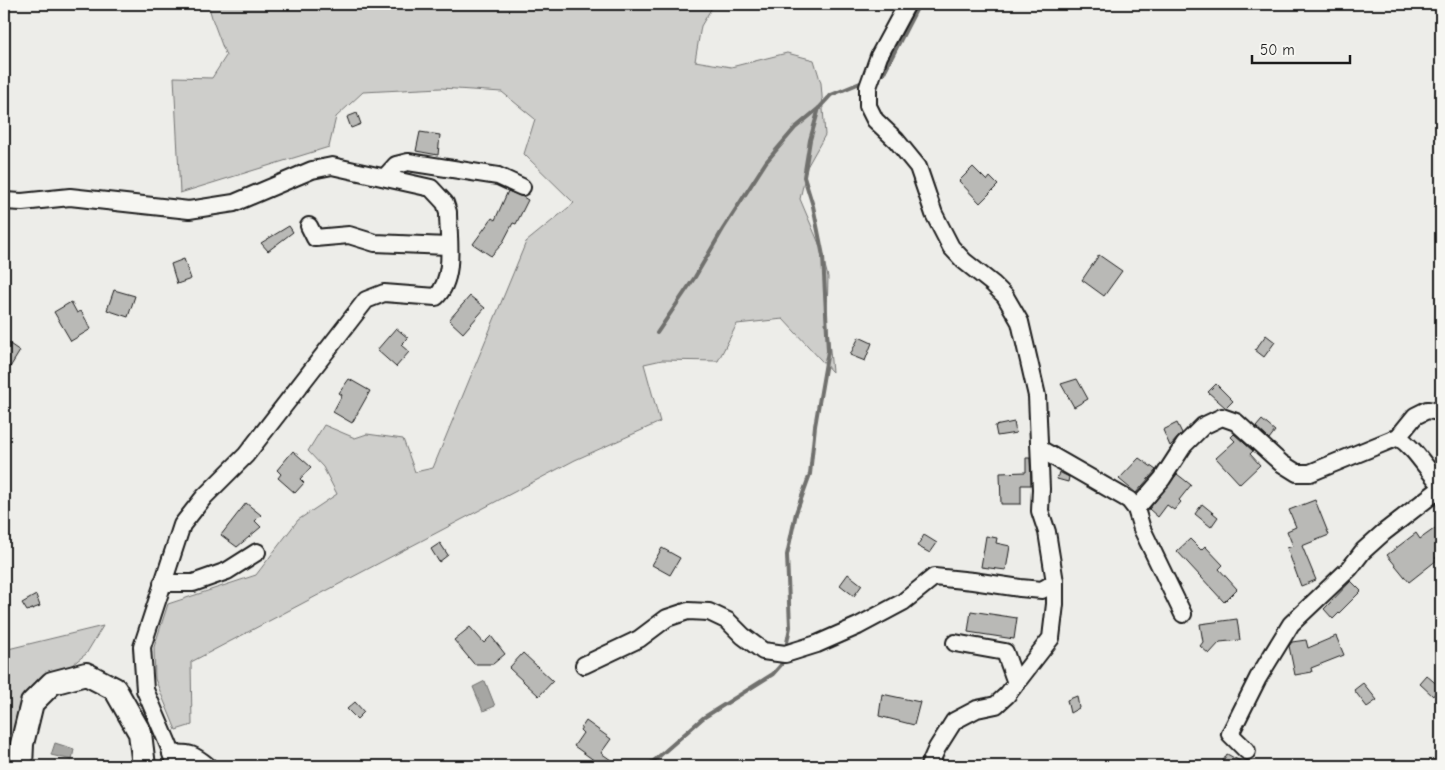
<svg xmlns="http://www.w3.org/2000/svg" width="1445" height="770" font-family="'Comic Neue',sans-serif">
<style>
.green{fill:#cececb;stroke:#757574}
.water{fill:#a6a6a3;stroke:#6f6f6d}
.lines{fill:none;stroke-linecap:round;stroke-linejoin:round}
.stream{stroke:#6f6f6d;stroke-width:4}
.building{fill:#b9b9b6;stroke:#1c1c1c}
.minor-casing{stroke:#1c1c1c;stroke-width:20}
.secondary-casing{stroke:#1c1c1c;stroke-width:26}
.minor{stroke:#f6f6f2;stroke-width:16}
.secondary{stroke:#f6f6f2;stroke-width:22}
</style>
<rect width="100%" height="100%" fill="#edede9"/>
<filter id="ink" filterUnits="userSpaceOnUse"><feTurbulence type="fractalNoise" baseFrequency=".02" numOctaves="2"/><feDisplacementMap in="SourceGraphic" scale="10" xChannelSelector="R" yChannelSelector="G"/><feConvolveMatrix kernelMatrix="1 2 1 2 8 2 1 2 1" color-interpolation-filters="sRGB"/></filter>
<g filter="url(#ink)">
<g class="green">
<polygon points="208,4 714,4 701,26 695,61 731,67 787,53 814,60 821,83 825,135 807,167 800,199 820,246 828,277 827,318 832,372 783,319 737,324 718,361 662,360 644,364 660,422 575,460 191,662 192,725 176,730 155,679 154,647 168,604 256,575 298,520 337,494 323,467 308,451 324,425 355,438 367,434 403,439 415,472 433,468 526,242 574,203 524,154 535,119 502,92 441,88 363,92 336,117 329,147 180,193 174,77 212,78 226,56 213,21"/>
<polygon points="103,626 86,654 24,702 4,766 4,650"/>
</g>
<g class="water">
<polygon points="485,681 495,706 483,711 473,687"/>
<polygon points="55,743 74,749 72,760 51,755"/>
</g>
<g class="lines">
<g class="stream">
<polyline points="878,76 883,74 919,4"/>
<polyline points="657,333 695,277 723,229 766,162 795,128 819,108 831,95 865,81"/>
<polyline points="786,648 790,627 787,555 796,513 810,474 815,426 828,351 823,256 813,206 804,177 810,140 819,108"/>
<polyline points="648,766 703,718 773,674 781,665 783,657"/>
</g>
</g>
<g class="building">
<polygon points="357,113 361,124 351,128 347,117"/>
<polygon points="420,132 440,135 438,155 416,151"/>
<polygon points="973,167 987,181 990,177 998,185 980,203 959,181"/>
<polygon points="508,191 523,197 528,200 516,224 513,223 502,244 491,256 473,244 492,218 495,220"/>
<polygon points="289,226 293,232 268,251 261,243"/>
<polygon points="1099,255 1122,271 1104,296 1082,280"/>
<polygon points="184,259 191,279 177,284 171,264"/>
<polygon points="114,290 135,296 128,317 107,310"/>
<polygon points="470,296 485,308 463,333 449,320"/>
<polygon points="71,302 77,313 81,311 91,329 71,341 54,312"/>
<polygon points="396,328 408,338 401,345 409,352 396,367 377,350"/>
<polygon points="1266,335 1275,342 1264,357 1255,350"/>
<polygon points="859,337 872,343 865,361 850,355"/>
<polygon points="4,340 20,351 4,377"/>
<polygon points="349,379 370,391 352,423 333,412 342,395 339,393"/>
<polygon points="1077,379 1088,399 1074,407 1061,384"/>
<polygon points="1216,384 1233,401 1226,408 1208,392"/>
<polygon points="1262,420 1275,431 1269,439 1256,427"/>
<polygon points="1014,422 1016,433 997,436 995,426"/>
<polygon points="1177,423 1182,433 1170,446 1163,430"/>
<polygon points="1234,434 1253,451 1250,454 1260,465 1240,484 1216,458 1235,441 1231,437"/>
<polygon points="293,451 311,467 300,479 304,483 295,493 278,478 281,474 277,470"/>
<polygon points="1026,458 1030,458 1031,485 1021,485 1021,504 1001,504 1000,473 1026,472"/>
<polygon points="1139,458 1156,470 1136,493 1119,479"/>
<polygon points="1059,472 1069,477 1068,482 1057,479"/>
<polygon points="1177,474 1191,485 1179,500 1181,502 1174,510 1167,505 1158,517 1149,509"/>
<polygon points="1315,500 1329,535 1302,546 1316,580 1301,586 1287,548 1293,546 1287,531 1296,527 1289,510"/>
<polygon points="246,503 261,515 255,521 261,527 237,547 221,535"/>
<polygon points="1202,504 1218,517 1211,527 1195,514"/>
<polygon points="1441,524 1441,553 1435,558 1437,560 1409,582 1387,555 1416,533 1420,539"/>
<polygon points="924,535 937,543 930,553 917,546"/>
<polygon points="986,536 997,538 996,543 1010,546 1006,570 981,567"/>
<polygon points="1190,539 1201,550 1205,546 1223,565 1219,569 1237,589 1224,602 1177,551"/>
<polygon points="440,543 448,555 439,562 431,549"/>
<polygon points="662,548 680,558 670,575 652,565"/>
<polygon points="848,574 862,585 854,596 840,585"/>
<polygon points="1351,581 1361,591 1333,619 1324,609"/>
<polygon points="36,595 40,606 27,611 22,603"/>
<polygon points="971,611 1017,618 1014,639 968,632"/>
<polygon points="1237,619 1240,640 1220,642 1209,654 1200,646 1203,642 1200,624"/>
<polygon points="470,627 484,643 491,636 505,654 493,664 474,664 454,640"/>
<polygon points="1336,636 1344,655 1311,668 1312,672 1295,675 1289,646 1292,642 1306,640 1308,648"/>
<polygon points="523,653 553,681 539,696 509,668"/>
<polygon points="1426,675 1440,687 1433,696 1419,683"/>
<polygon points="1363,683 1377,700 1367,707 1354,690"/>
<polygon points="882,694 920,702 914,725 879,716"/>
<polygon points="1077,696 1079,708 1070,713 1067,700"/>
<polygon points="355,702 364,712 357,719 347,709"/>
<polygon points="586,721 611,739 601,753 611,760 606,766 602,766 574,746 583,733 580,730"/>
<polygon points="1227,754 1249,766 1220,766"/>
</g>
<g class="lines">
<g class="minor-casing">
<g id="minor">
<polyline points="907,4 879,56 868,87 868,106 875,120 896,140 918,167 934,214 951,247 964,261 993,284 1005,296 1020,322 1037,396 1041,489 1040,511 1047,532 1055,582 1055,604 1051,638 1007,695 996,705 977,709 954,721 937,748 929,766"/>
<polyline points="385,177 396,165 408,162 498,176 522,187"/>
<path d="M4,201L22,202L70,197L189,210L234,203L312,170L332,166L431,188L445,203L448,212C448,238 456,278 436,297L384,293L366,300L246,455L204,497L182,525L142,647L145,690L169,746L175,766"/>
<polyline points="309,226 315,238 349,235 375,243 448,246"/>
<path d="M1398,437C1416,449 1426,469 1441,485"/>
<polyline points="1040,449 1129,500 1136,509 1142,529 1183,614"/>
<polyline points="1136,509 1162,479 1184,445 1203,426 1222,417 1236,422 1281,463 1297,473 1310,473 1398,437 1415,416 1427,410 1441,412"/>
<polyline points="162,583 193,583 227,571 257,552"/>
<polyline points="955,643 1005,652 1016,683"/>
<polyline points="584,665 639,639 667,618 688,611 709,612 728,621 743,636 763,651 785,654 817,644 858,626 903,602 934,577 973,581 1020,588 1042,590 1055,582"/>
<polyline points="1247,751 1230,734 1258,678 1291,624 1350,568 1363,551 1383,533 1441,488"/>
<path d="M171,754C190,752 194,755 208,766"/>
</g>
</g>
<g class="secondary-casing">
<polyline id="secondary" points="21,766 22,744 32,703 52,683 86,674 115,689 140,733 144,766"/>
</g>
<use href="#minor" class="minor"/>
<use href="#secondary" class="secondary"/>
</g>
</g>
<rect width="1445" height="770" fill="none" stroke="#f6f6f2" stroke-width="20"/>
<rect x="10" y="10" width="1425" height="750" fill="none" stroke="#1c1c1c" stroke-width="2" filter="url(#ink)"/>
<path d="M1252 55v8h98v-8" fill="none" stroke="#1c1c1c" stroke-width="2.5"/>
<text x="1260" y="55" font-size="15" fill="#1c1c1c" stroke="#f6f6f2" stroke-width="4" paint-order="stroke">50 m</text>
</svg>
